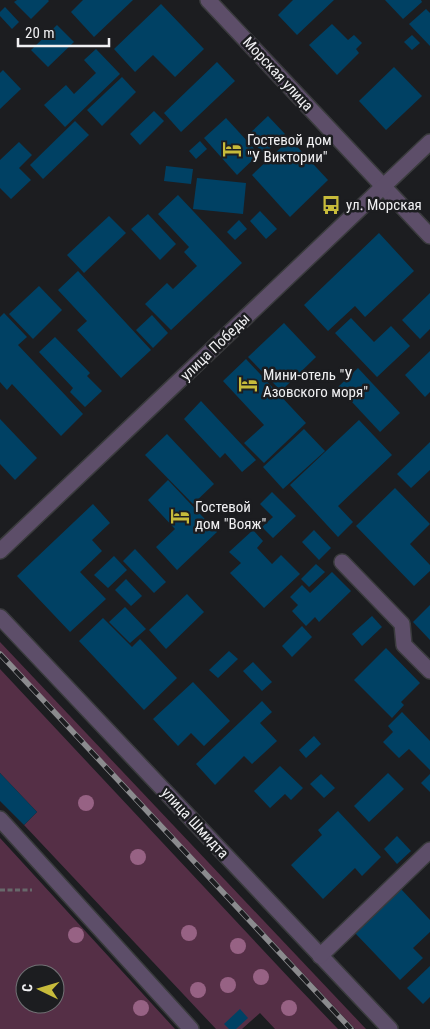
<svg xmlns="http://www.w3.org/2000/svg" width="430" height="1029" font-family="'Roboto Condensed',sans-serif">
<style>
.green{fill:#552f46;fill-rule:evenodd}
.building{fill:#004164}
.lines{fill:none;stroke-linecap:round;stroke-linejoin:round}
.minor-casing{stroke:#3a3b3d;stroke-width:18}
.path{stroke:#68686b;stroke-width:3;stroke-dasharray:5 2.5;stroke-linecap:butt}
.minor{stroke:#5d4e69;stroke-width:15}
.rail-casing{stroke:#8b8b8e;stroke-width:5.5}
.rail{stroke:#1c1d20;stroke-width:4;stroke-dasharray:11;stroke-linecap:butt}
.tree{fill:#976284}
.labels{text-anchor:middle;stroke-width:5;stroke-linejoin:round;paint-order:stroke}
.street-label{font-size:15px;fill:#f0f0f2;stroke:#1c1d20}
.poi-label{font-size:15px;fill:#f0f0f2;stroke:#1c1d20;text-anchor:start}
</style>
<rect width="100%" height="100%" fill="#1c1d20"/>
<g class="green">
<polygon points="0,642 366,1029 355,1029 0,651"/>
<polygon points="0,669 292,981 338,1029 275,1029 260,1013 242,1029 216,1029 24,825 37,812 0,773"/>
<path d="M0,838L175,1029H0ZM25,974H55V1004H25Z"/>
</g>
<g class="building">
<polygon points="17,0 48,0 49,1 31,19 14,2"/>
<polygon points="83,0 133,0 94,37 71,12"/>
<polygon points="293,0 334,0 297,35 278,15"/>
<polygon points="385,0 421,0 422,2 403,19"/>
<polygon points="161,4 204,49 175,77 153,55 135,72 114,49"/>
<polygon points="5,7 19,22 12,29 0,16 0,12"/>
<polygon points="426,9 430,13 430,46 409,24"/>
<polygon points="332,24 348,40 354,35 362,43 356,49 359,53 337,75 309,45"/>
<polygon points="57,25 74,42 48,67 31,50"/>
<polygon points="412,35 420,43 412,50 404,42"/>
<polygon points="96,49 120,74 65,127 44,105 66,85 74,94 96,73 84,60"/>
<polygon points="217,62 235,81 181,132 164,113"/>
<polygon points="394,67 422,96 386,130 359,101"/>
<polygon points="3,70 21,89 0,109 0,73"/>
<polygon points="122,77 136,92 102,126 87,110"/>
<polygon points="154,111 164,121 140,145 130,134"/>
<polygon points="268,116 285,134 264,154 247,136"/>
<polygon points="226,118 259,154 237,175 204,138"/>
<polygon points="75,121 89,135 43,179 30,165"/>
<polygon points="290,139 328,180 290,217 252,175"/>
<polygon points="200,141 207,149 196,159 189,151"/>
<polygon points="19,142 32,155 19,168 31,180 11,199 0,188 0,160"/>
<polygon points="166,166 193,169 191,184 164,181"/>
<polygon points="197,178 246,183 243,214 193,209"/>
<polygon points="178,195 242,263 171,330 145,304 167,283 173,289 197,266 184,252 189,247 158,214"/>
<polygon points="260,211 277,229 266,239 250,221"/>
<polygon points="148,214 176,244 160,260 131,229"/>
<polygon points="109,216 126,233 84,273 67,255"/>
<polygon points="239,220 247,229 235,240 227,232"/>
<polygon points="379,233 414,271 365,317 355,306 328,331 304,305"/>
<polygon points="78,271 151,350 121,378 77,330 87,321 58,290"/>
<polygon points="39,286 62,310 33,339 9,314"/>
<polygon points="430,293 430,329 420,339 402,320"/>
<polygon points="4,313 27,337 18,345 83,414 61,436 12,384 7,390 0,382 0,317"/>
<polygon points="152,315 168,333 153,348 136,330"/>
<polygon points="351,318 374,342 391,326 410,346 377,377 335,333"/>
<polygon points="284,323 316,357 281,391 248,357"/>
<polygon points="55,337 90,373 87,376 102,391 85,407 70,392 73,388 39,352"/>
<polygon points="430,351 430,392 425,397 405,375"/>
<polygon points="246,359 306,423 264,463 244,443 264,425 223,381"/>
<polygon points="358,368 400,413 380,432 338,387"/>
<polygon points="201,401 256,460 242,472 225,453 220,458 184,419"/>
<polygon points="0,419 37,458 15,480 0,464"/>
<polygon points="359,420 392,455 338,506 353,522 338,537 290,485"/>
<polygon points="304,429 325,451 283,489 263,467"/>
<polygon points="167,434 214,484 193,504 145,455"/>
<polygon points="430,442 430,470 411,488 397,474"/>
<polygon points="168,480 217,532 177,570 156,547 175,529 148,500"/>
<polygon points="395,488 430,524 410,544 430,565 430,571 414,586 356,526"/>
<polygon points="272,492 296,516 273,538 262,527 273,517 260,504"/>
<polygon points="93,504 110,523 92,540 102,551 80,572 106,599 70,632 17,576"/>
<polygon points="253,530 263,541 257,548 272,564 281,555 300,574 264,608 230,573 241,563 229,552"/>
<polygon points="314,530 331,548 319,560 302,542"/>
<polygon points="135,549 166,582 154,593 123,561"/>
<polygon points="114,556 127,570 108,588 94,575"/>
<polygon points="316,564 325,572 309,587 301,579"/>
<polygon points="332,572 351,591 319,622 315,617 306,626 292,611 298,605 290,597 302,585 310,593"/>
<polygon points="126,579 142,596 131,606 115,590"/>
<polygon points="187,594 204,612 166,649 149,630"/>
<polygon points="430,605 430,640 413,622"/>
<polygon points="125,607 146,629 130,643 109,622"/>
<polygon points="372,616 382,627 362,646 352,634"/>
<polygon points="103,618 132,647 140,639 177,678 144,710 79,641"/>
<polygon points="302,626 312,637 292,657 282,646"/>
<polygon points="386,648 420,683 401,702 404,705 392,718 354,680"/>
<polygon points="229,651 238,659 218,678 209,670"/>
<polygon points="253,662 272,682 262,691 243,671"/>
<polygon points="193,682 230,721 204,746 191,733 178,746 153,719"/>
<polygon points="262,701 272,712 260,723 277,741 252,764 244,756 215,785 196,764"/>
<polygon points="402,712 430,741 430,770 409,749 399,758 383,742 393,732 388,726"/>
<polygon points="314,736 321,744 306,758 299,750"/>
<polygon points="280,766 303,788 291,800 285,794 270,808 254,791"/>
<polygon points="0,773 37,812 24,825 0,801"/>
<polygon points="388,773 404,789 369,822 354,806"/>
<polygon points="321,774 335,788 324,798 310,784"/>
<polygon points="430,774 430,792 421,783"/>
<polygon points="338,811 381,857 362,876 355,868 323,899 291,865 322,835 318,830"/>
<polygon points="397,836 411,851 397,864 384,849"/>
<polygon points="401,889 430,920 430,932 413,948 423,958 400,980 355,933"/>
<polygon points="430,966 430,997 423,1004 407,988"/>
<polygon points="240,1009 248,1018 236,1029 229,1029 224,1024"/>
</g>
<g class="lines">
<g class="minor-casing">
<g id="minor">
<polyline points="208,0 430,236"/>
<polyline points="0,551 430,142"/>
<polyline points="342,562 402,624 404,645 430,671"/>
<polyline points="0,617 390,1029"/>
<polyline points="0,819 191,1029"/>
<polyline points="320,956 430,850"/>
</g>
</g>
<polyline class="path" points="0,890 32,890"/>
<use href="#minor" class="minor"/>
<g class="rail-casing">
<polyline id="rail" points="0,654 351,1029"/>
</g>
<use href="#rail" class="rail"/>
</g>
<g class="tree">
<circle cx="86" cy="803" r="8"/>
<circle cx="138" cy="857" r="8"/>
<circle cx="189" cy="933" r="8"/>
<circle cx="76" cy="935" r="8"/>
<circle cx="238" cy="946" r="8"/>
<circle cx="261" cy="977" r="8"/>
<circle cx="228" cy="985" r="8"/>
<circle cx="198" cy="990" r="8"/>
<circle cx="141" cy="1008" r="8"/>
<circle cx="289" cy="1008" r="8"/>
</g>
<defs>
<g id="hotel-bare" transform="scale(1.5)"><path d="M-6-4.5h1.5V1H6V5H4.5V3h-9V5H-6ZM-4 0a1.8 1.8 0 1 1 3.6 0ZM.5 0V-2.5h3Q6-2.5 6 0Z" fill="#c7bb3b" stroke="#1c1d20" stroke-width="2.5" paint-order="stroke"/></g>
<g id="bus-bare" transform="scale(1.5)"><path d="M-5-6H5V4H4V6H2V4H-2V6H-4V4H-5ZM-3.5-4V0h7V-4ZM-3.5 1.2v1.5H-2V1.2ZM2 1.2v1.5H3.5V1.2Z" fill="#c7bb3b" stroke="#1c1d20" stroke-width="2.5" paint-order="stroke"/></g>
</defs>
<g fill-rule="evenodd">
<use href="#hotel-bare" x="232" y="149"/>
<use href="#bus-bare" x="331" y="205"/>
<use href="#hotel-bare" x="248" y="384"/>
<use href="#hotel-bare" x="180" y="516"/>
</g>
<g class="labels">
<g class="street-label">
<text transform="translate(278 74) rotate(47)" y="5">Морская улица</text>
<text transform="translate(215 347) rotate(-44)" y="5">улица Победы</text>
<text transform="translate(195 823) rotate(47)" y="5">улица Шмидта</text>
</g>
<g class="poi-label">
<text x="247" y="145">Гостевой дом<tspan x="247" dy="17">"У Виктории"</tspan></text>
<text x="346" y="210">ул. Морская</text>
<text x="263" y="380">Мини-отель "У<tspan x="263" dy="17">Азовского моря"</tspan></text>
<text x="195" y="512">Гостевой<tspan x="195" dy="17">дом "Вояж"</tspan></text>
</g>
</g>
<g transform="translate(40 989) rotate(275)"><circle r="24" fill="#1c1d20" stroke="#717174"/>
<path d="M0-4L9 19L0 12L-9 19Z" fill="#c7bb3b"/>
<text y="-8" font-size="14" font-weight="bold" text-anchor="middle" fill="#f0f0f2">С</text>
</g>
<path d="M18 38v8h91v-8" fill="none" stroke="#f0f0f2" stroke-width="2.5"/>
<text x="25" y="38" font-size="15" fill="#f0f0f2" stroke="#1c1d20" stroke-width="4" paint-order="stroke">20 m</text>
</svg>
